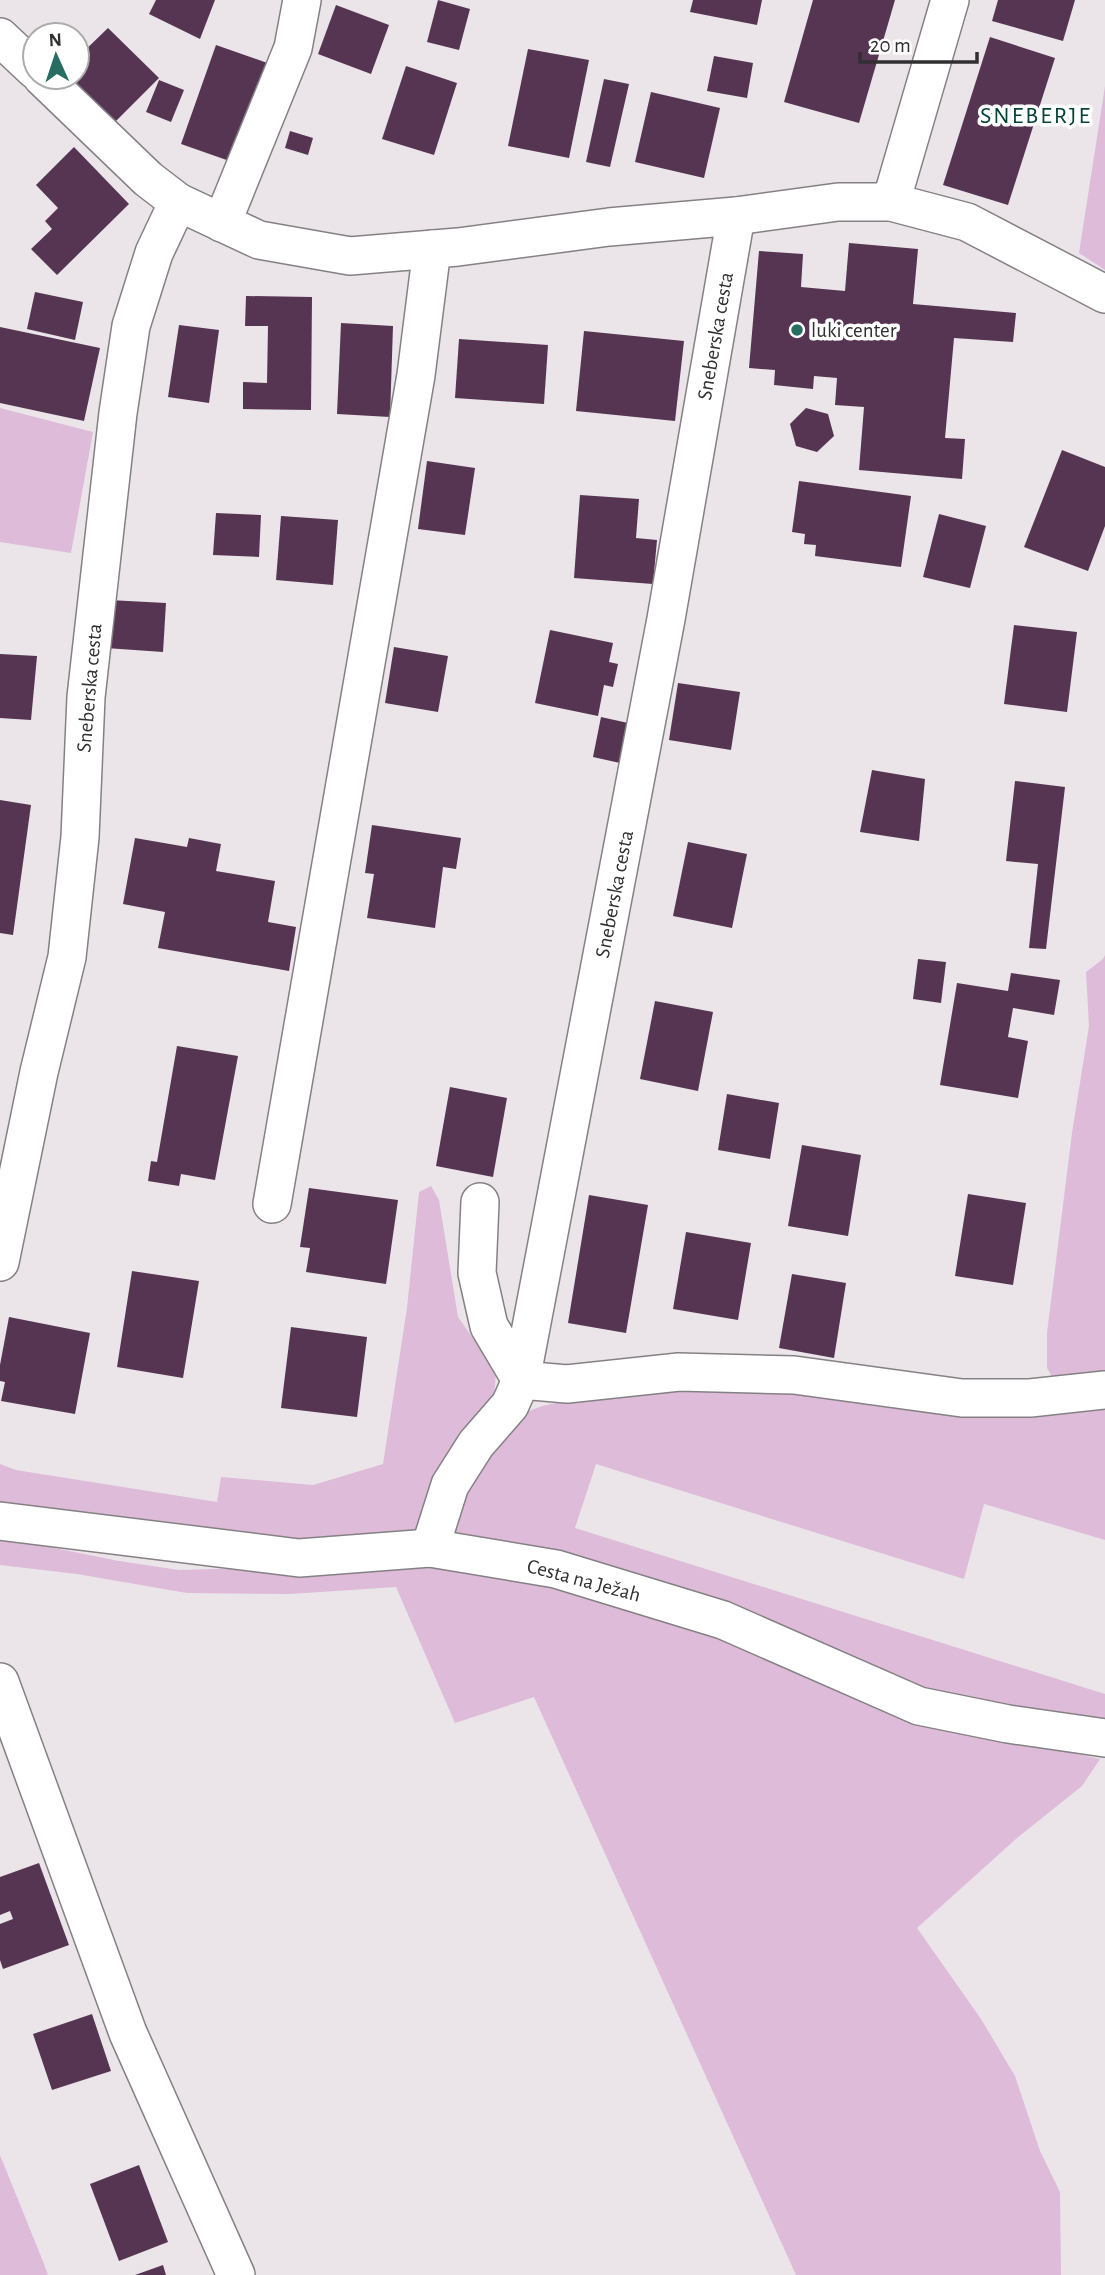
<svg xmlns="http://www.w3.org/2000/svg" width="1105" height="2275" font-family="'Alegreya Sans',sans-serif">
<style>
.green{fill:#ddbbd9}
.building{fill:#553552}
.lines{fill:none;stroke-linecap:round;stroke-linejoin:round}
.minor-casing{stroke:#858084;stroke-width:40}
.minor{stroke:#fff;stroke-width:37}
.poi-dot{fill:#276d61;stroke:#fff;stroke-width:2.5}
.labels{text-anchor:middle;stroke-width:7;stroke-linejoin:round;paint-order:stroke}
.poi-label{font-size:21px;fill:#312f31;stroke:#fff;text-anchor:start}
.street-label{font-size:21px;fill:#312f31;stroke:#fff}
.quarter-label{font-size:24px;letter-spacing:2px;fill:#05433a;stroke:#fff}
</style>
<rect width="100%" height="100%" fill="#ebe5ea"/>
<g class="green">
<polygon points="1105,86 1105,270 1079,253"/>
<polygon points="0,408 93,432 71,553 0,542"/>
<polygon points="1105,955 1105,1383 1057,1385 1047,1368 1047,1333 1072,1133 1089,1026 1086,972 1103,959"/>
<polygon points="431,1186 439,1200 458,1317 496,1371 494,1400 431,1514 414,1533 335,1547 0,1512 0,1464 16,1470 217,1502 221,1477 313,1485 383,1464 407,1308 419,1192"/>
<polygon points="693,1387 1105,1400 1105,1540 984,1504 964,1579 596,1464 575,1528 1105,1694 1105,1738 1066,1732 469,1549 456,1532 456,1515 470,1475 511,1418 542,1406 583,1397"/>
<polygon points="0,1537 119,1561 179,1570 407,1564 449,1567 586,1585 926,1720 1100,1759 1082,1786 1017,1838 917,1928 981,2019 1015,2076 1040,2151 1060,2192 1061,2275 796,2275 534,1697 455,1723 396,1587 290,1594 187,1593 77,1574 0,1565"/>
<polygon points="0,2155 44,2264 48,2275 0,2275"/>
</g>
<g class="building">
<polygon points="156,0 215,0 200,39 149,14"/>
<polygon points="438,0 470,9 459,50 427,42"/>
<polygon points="693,0 762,0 757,25 690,12"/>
<polygon points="813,0 895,0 859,123 784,102"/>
<polygon points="998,0 1075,0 1063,41 992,21"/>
<polygon points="336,5 389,25 371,74 318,54"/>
<polygon points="108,28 159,78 112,125 64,77 77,77 77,58"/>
<polygon points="990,37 1055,58 1008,205 943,185"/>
<polygon points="216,45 273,65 238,164 181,144"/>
<polygon points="528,49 589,60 569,158 508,146"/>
<polygon points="714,56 753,63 747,98 707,91"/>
<polygon points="406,66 457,83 434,155 382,139"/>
<polygon points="604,79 629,84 610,167 586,162"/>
<polygon points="159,80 184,90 171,122 146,112"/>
<polygon points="651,92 720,108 704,178 635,162"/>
<polygon points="290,131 313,138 308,155 285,148"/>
<polygon points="74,147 129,204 57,275 31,249 52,229 45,221 58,208 36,185"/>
<polygon points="849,243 918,249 913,304 1016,313 1013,342 954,338 945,438 965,439 962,479 859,470 864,407 835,405 837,378 814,376 813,389 774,385 775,370 749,368 759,251 803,254 801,287 845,291"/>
<polygon points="35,292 83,302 75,340 27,329"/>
<polygon points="246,296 312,297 311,410 243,409 243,382 267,383 268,326 245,326"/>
<polygon points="341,323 393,326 390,417 337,414"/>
<polygon points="179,325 219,330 209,403 168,397"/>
<polygon points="0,327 100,348 84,421 0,403"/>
<polygon points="584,331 684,341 675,421 576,411"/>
<polygon points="459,339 548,345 544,404 455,398"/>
<polygon points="806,408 828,414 834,436 817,452 796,446 790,424"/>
<polygon points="1062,450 1105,467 1105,526 1088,571 1024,547"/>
<polygon points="427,461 475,468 465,535 418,529"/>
<polygon points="799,481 911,496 901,567 815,556 816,545 804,544 805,534 792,532"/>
<polygon points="580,495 639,499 636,538 657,540 653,584 574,578"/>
<polygon points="216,513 261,515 259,557 213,555"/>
<polygon points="939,514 986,526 970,588 923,577"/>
<polygon points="281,516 338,520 333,585 276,580"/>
<polygon points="109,600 166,603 163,652 106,648"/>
<polygon points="1014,625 1077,632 1067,712 1004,704"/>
<polygon points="550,630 613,643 609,662 618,664 613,687 604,685 598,716 535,703"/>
<polygon points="394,647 448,656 438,712 385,703"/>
<polygon points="0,654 37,656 31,720 0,718"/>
<polygon points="678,683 740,692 731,750 669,740"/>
<polygon points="601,717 628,723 620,763 593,757"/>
<polygon points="872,770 925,779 919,841 860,832"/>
<polygon points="1015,781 1065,787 1046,949 1029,948 1038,864 1006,861"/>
<polygon points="0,800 31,805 13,935 0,933"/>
<polygon points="372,825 461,838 456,869 443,867 435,928 367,918 374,874 365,873"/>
<polygon points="135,838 187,847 189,838 221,844 216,871 275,881 268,922 296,927 289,971 158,948 165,912 123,904"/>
<polygon points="688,842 747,854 732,928 673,916"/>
<polygon points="918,959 946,962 941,1003 913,999"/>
<polygon points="1011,973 1060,980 1054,1015 1013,1008 1008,1037 1028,1041 1018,1098 940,1085 957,983 1008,991"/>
<polygon points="655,1001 713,1012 698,1091 640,1079"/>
<polygon points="177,1046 238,1056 215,1180 181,1174 179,1186 148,1181 151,1161 157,1162"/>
<polygon points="450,1087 507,1098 493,1177 436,1166"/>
<polygon points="727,1094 779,1103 770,1159 718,1150"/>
<polygon points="802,1145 861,1155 848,1236 788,1226"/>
<polygon points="309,1188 398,1200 386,1284 306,1272 310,1248 300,1247"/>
<polygon points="968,1194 1026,1203 1013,1285 955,1276"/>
<polygon points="589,1195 648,1205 626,1333 568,1323"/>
<polygon points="686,1232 751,1243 738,1320 673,1309"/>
<polygon points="132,1271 199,1281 183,1378 117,1367"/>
<polygon points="792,1274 846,1283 834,1358 779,1348"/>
<polygon points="9,1317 90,1333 75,1414 1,1401 5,1382 0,1381 0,1365"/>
<polygon points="291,1327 367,1337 357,1417 281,1408"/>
<polygon points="39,1863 69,1945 3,1969 0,1960 0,1924 13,1919 10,1911 0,1915 0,1877"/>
<polygon points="92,2014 111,2071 52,2090 33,2034"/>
<polygon points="139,2165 168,2242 119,2261 90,2184"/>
<polygon points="163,2265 166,2275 135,2275"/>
</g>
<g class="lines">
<g class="minor-casing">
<g id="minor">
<polyline points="0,37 35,70"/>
<polyline points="42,77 148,179 178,202 259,240 350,256 458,247 609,227 736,216 838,202 891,202 967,222 1105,294"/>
<polyline points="891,202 950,0"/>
<polyline points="222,223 293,48 302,0"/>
<polyline points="480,1202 477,1273 489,1326 521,1380 567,1384 679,1372 794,1375 962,1398 1030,1398 1105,1390"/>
<polyline points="272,1204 416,375 432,249"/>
<polyline points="0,1262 39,1072 67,957 80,837 86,697 118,413 131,326 154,253 178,202"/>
<polyline points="0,1521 299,1558 430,1548 556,1569 723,1620 919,1706 1008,1724 1105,1738"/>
<polyline points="430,1548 450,1485 476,1444 510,1405 521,1380 666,619 736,216"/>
<polyline points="0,1682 128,2033 236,2275"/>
</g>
</g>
<use href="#minor" class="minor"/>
</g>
<circle class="poi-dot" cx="797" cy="330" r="7"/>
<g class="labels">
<g class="poi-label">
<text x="811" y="337">luki center</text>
</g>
<g class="street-label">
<text transform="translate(715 336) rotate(-80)" y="7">Sneberska cesta</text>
<text transform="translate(89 688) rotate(-85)" y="7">Sneberska cesta</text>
<text transform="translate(614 894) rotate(-79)" y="7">Sneberska cesta</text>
<text transform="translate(584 1580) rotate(15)" y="7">Cesta na Ježah</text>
</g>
<g class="quarter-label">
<text x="1036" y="123">SNEBERJE</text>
</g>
</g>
<g transform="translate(56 56) rotate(357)"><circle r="33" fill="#ffffff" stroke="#adacad" stroke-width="2"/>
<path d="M0-5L12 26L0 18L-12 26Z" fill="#276d61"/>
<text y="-10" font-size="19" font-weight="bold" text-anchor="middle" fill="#312f31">N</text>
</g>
<path d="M860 52v10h117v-10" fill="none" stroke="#312f31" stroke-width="3.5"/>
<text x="870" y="52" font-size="21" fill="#312f31" stroke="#ffffff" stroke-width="5" paint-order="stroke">20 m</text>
</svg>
